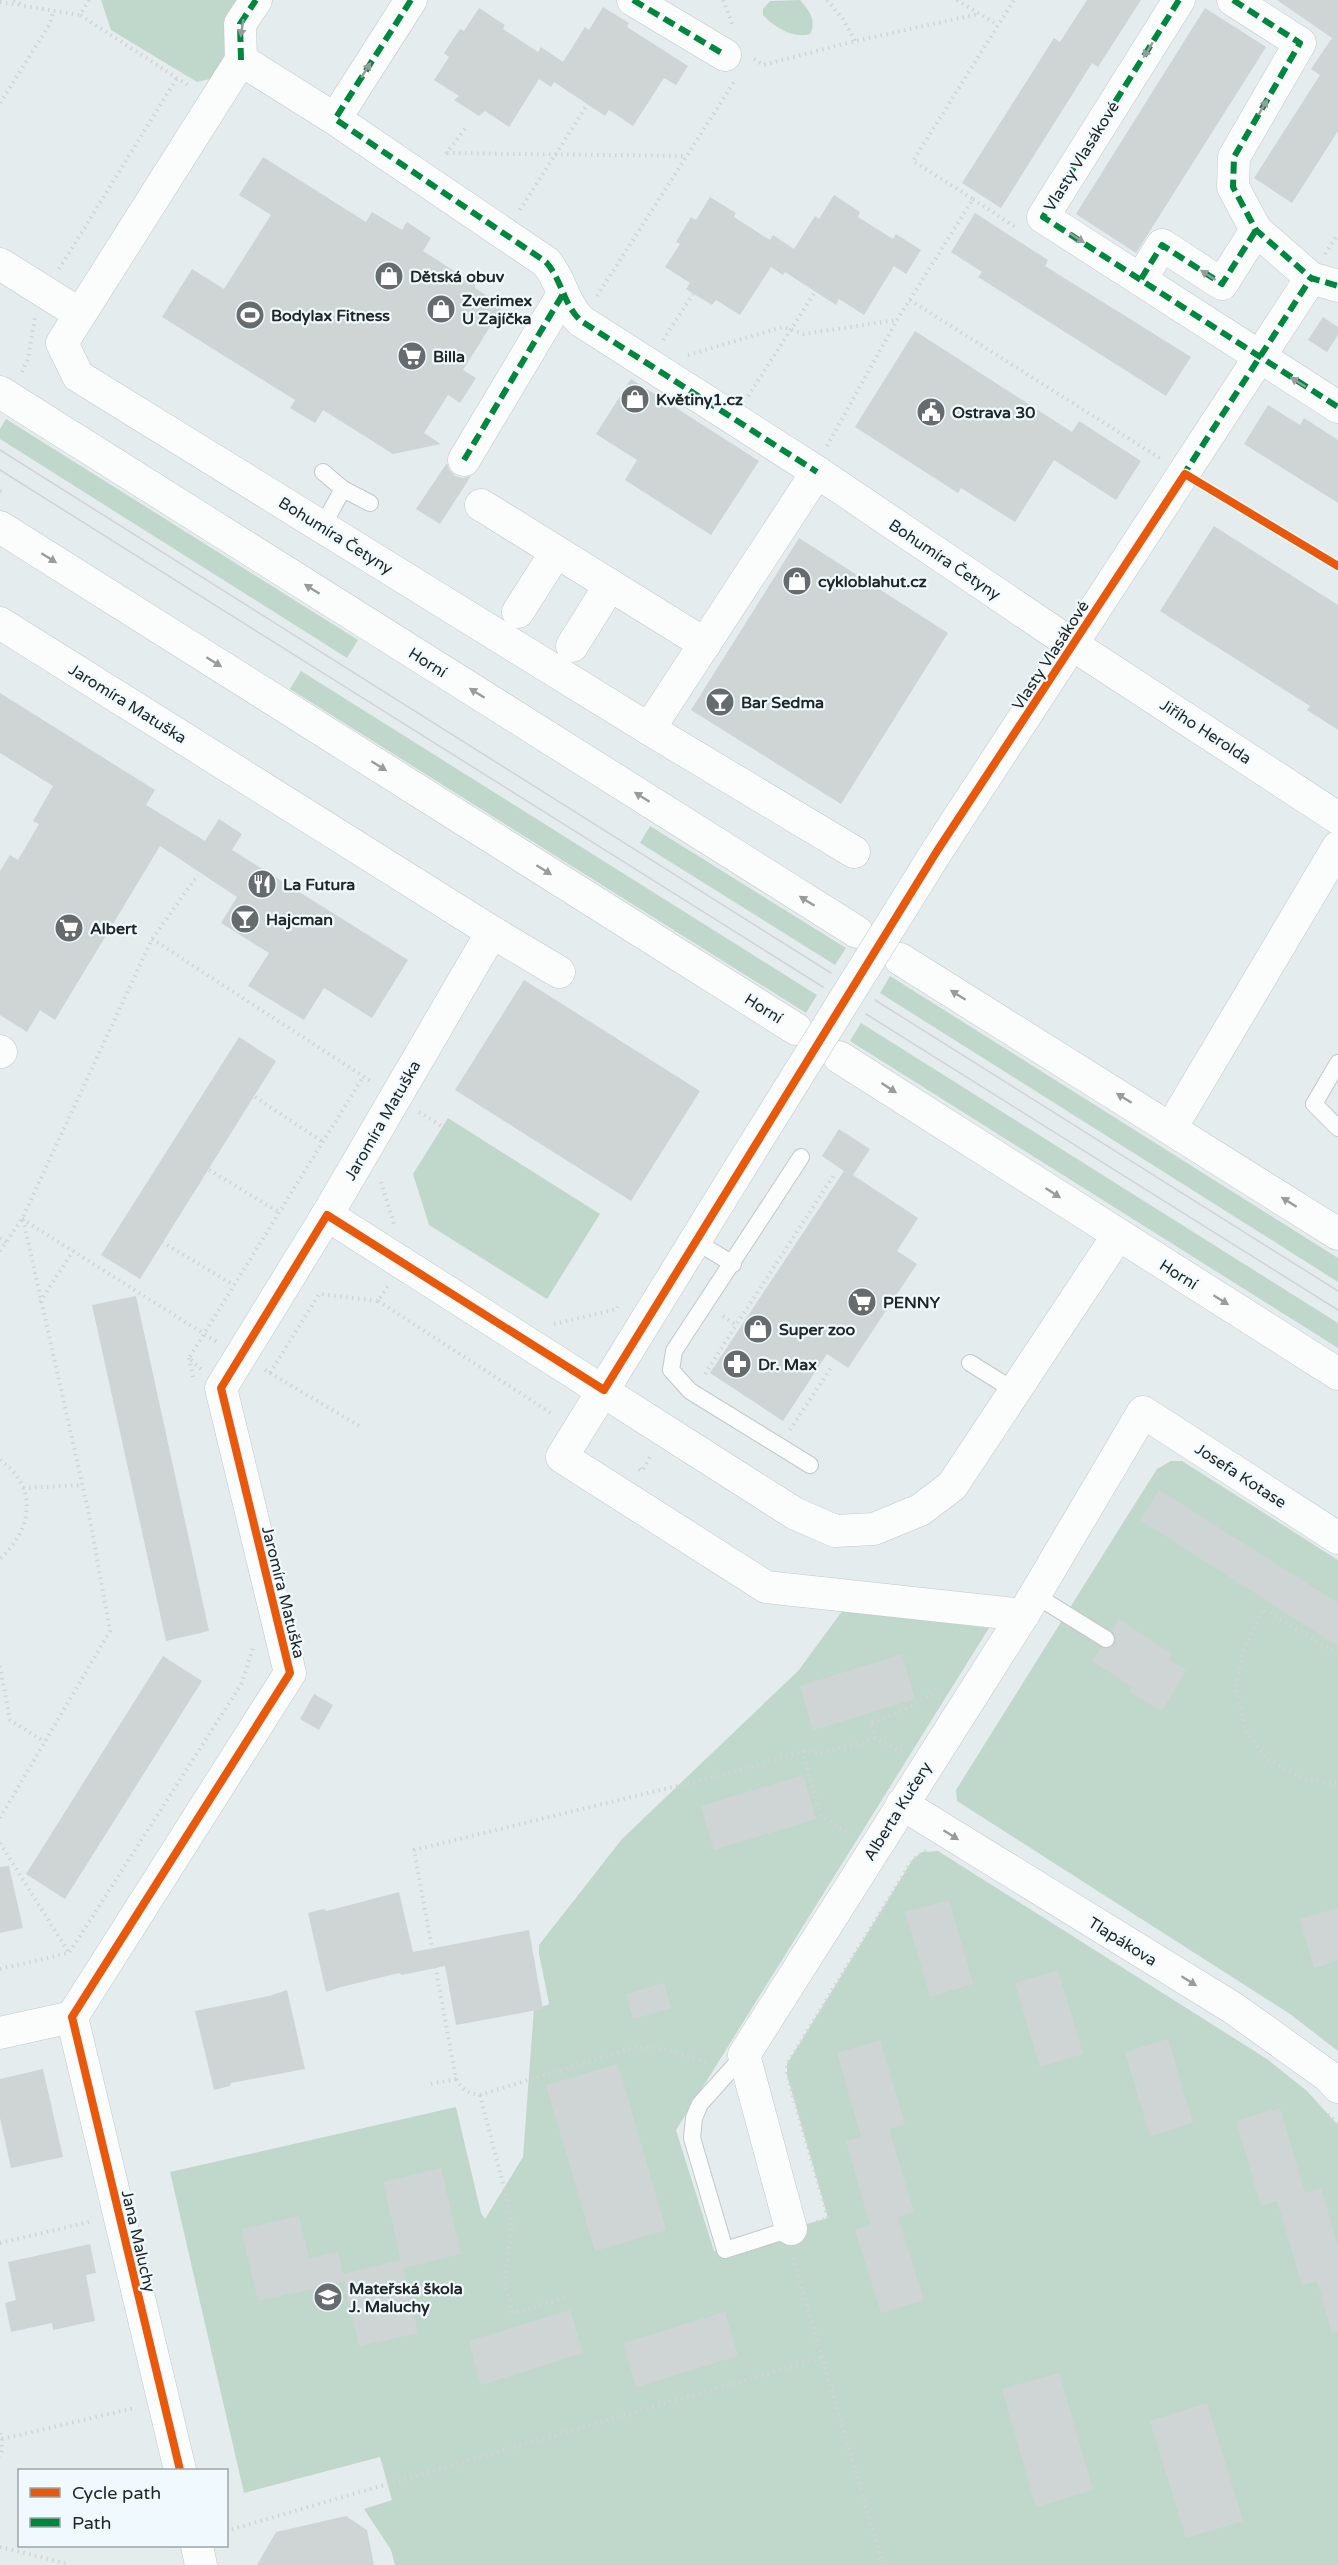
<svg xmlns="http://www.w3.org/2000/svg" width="1338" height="2565" font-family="'Varela Round',sans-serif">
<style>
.green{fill:#c0d7cc}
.building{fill:#cfd5d5}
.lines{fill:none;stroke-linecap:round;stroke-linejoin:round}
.lane-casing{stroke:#c3c8ca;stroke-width:18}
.street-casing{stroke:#c3c8ca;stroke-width:33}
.path{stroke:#d2d4d5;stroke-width:4;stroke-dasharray:1.5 4.5;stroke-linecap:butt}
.lane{stroke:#fbfcfc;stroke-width:16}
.street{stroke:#fbfcfc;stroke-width:32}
.tram{stroke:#d1d3d4;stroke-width:1.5}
.street-bridge-casing{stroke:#c3c8ca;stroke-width:33;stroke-linecap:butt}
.street-bridge{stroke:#fbfcfc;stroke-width:32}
.quiet{stroke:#00873e;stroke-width:6;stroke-dasharray:12 6;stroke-linecap:butt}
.cycleway-casing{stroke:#f0fafe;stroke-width:11}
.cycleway{stroke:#e8590c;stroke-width:8}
.oneway{fill:#999c9c}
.labels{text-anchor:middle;stroke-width:4.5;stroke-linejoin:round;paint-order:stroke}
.street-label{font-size:16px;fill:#212627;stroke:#f0fafe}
.poi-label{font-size:16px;font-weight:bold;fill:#212627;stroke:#f0fafe;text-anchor:start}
</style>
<rect width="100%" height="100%" fill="#e5ecee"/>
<g class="green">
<polygon points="101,0 247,0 226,54 210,79 197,82 111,30"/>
<path d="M800,0C809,10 817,21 810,34C793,39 774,27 763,15V9L770,1Z"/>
<polygon points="6,419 358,640 347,658 0,439 0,429"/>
<polygon points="301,671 817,995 806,1013 290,689"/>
<polygon points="650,826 846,948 835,965 640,843"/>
<polygon points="890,976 1338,1258 1338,1282 880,993"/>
<polygon points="861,1023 1338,1323 1338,1348 850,1041"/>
<polygon points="448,1118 600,1214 547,1299 429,1225 413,1174"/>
<polygon points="1171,1461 1182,1461 1338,1560 1338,2051 1290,2014 957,1801 956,1790 1131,1510 1157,1469"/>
<polygon points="843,1610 989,1628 676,2130 714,2251 828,2218 787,2075 787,2064 913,1859 922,1852 938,1851 1267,2059 1307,2091 1338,2125 1338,2565 395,2565 391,2550 364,2509 392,2500 380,2457 244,2493 170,2172 456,2107 481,2213 485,2219 523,2157 534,2008 548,2005 549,2003 539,1954 539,1945 622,1839 798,1671"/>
</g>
<g class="building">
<polygon points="1087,0 1141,0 1098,67 1092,63 1001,208 962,183 1054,38 1060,42"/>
<polygon points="1277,0 1338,0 1338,131 1292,203 1254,178 1320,75 1311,69 1332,38"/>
<polygon points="603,7 629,23 627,27 688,66 676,85 664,78 633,126 609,110 605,116 554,82 551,87 539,79 509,127 485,111 479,116 454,100 459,96 434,80 449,57 444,53 460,29 464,31 479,8 505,25 503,29 538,52 541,47 563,62 585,27 589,30"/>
<polygon points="1205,8 1266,47 1136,253 1076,214"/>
<polygon points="263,157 366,222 372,212 402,230 407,222 431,238 423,251 475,284 475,288 503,306 463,370 476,378 460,403 448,395 424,433 441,444 393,454 323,410 315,423 290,408 295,400 162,317 192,269 224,289 271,215 239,195"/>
<polygon points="834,195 860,212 858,217 893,239 896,234 921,250 906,274 894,266 864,315 839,299 836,305 785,272 783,275 771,267 740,315 716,300 712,305 686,289 690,283 665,267 680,244 676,242 691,217 696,220 710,197 736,213 734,217 770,240 773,235 794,249 815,216 819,219"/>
<polygon points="975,213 1048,260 1045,266 1191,357 1166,396 978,277 982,272 951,252"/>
<polygon points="1323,317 1338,327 1338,335 1327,352 1308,340"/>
<polygon points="915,331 1072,432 1079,421 1141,461 1116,500 1054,460 1015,522 961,488 958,493 855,427"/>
<polygon points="631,379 759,461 711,535 625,480 637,460 596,434"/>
<polygon points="1268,405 1300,425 1304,418 1338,440 1338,503 1244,444"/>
<polygon points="447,463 449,469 455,476 463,478 471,476 440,524 416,509"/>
<polygon points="1214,526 1338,605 1338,730 1307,710 1310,706 1160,611"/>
<polygon points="799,538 948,633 841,804 691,710"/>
<polygon points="0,693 155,790 146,805 205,841 219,819 242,834 232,850 408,960 372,1018 324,988 304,1020 248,986 269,953 221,923 237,897 160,846 55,1020 40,1010 27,1032 0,1015 0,871 10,855 18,860 39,824 33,821 53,786 0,753"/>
<polygon points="524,980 700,1091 631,1201 455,1090"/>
<polygon points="239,1037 276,1061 140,1279 101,1255"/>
<polygon points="839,1129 870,1149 853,1175 918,1218 897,1251 917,1264 848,1368 827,1354 783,1421 710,1373 844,1171 822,1156"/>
<polygon points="136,1296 209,1631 166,1641 92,1305"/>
<polygon points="1159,1490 1338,1603 1338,1646 1140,1520"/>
<polygon points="1119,1619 1172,1654 1169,1660 1186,1670 1162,1711 1129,1692 1132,1687 1092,1661 1101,1648 1106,1649 1115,1645 1116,1639 1112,1630"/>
<polygon points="902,1654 915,1699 813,1730 800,1686"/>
<polygon points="163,1656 202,1681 65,1899 26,1874"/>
<polygon points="314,1694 333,1705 319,1730 300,1719"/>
<polygon points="803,1775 816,1819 714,1850 701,1806"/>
<polygon points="9,1866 23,1928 0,1933 0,1867"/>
<polygon points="399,1892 413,1952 529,1930 543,2009 456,2025 445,1966 402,1975 399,1973 341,1987 326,1992 308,1913 323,1909 327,1911"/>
<polygon points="949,1900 973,1984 930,1997 905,1912"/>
<polygon points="1338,1908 1338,1961 1314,1968 1300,1919"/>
<polygon points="1058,1970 1083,2054 1040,2067 1015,1983"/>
<polygon points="664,1983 671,2008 633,2019 626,1994"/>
<polygon points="287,1990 305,2069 231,2083 230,2086 214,2090 195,2011 269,1996"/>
<polygon points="1168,2039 1193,2123 1150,2136 1125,2052"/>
<polygon points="880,2040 905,2124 889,2129 914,2212 898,2217 924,2300 881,2313 855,2230 870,2225 846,2141 861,2137 837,2053"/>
<polygon points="618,2064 666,2230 595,2251 546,2085"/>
<polygon points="43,2069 63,2157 11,2168 0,2118 0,2079"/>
<polygon points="1280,2108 1305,2193 1321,2188 1338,2247 1338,2332 1332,2333 1317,2281 1302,2285 1277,2201 1261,2206 1236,2121"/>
<polygon points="441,2168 461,2254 403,2268 418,2333 359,2346 344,2282 258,2301 241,2229 299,2216 309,2258 338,2252 343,2274 401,2260 383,2182"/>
<polygon points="90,2244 96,2273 86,2275 95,2321 53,2330 52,2323 11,2332 5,2303 16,2300 8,2262"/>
<polygon points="570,2310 583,2353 481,2385 469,2341"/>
<polygon points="725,2312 738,2356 636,2387 623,2343"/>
<polygon points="1059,2373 1093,2490 1036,2507 1002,2389"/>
<polygon points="1207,2403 1243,2521 1186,2538 1150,2421"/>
<polygon points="346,2516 367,2530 374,2565 257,2565 276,2532"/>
</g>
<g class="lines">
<g class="lane-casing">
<g id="lane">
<polyline points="323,472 343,489 370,503"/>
<polyline points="322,527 343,489"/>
<polyline points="1338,1063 1314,1104 1338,1128"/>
<polyline points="801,1157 674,1351 671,1370 690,1391 810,1465"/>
<polyline points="695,1241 733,1264"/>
<polyline points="970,1363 1015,1391"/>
<polyline points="1035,1595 1106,1639"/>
<polyline points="744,2055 700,2104 694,2118 692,2138 725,2250 791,2229"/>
</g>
</g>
<g class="street-casing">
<g id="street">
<polyline points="256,0 240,24 241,60 62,343 78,376 649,729 817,472 1073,645 1338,818"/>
<polyline points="633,0 725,55"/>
<polyline points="1179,0 1043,217 1338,407"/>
<polyline points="1233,0 1300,43 1234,157 1233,187 1256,230 1311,278 1338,286"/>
<path d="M241,60L335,119L546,262C562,280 563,304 581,321L817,472"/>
<polyline points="335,119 411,0"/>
<polyline points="0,264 80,314"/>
<polyline points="1141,279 1162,245 1222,284 1256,230"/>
<polyline points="0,392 857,932"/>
<polyline points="464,460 563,294"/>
<polyline points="481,505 705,644"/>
<polyline points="0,527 796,1029"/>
<polyline points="518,612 556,552"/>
<polyline points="0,623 492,932 559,972"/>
<polyline points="572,646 610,585"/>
<polyline points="649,729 854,852"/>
<polyline points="937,851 1311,278"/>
<polyline points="900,959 1338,1234"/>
<polyline points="0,1051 1,1052"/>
<polyline points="839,1057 1338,1374"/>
<polyline points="1171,1128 1338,847"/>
<polyline points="735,1176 562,1457 766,1587 1023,1615"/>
<polyline points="327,1215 794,1513 835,1531 874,1529 920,1510 952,1486 1118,1235"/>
<polyline points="902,1804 1233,2008 1328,2076 1338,2087"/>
<polyline points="72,2017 180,2470"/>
<polyline points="0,2033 72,2017 290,1673 221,1388 327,1215 492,932"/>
<polyline points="791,2229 744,2055 1023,1615 1143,1412 1338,1538"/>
<polyline points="197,2546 201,2565"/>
</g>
</g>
<g class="path">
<polyline points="14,0 24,6 80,15"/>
<polyline points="89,0 80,15 191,87"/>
<polyline points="723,0 733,26"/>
<polyline points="827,0 843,19 855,41"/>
<polyline points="957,0 998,25"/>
<polyline points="0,2 20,5"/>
<polyline points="754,59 763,65 855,41 979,14"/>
<polyline points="0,103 50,24 53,11"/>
<polyline points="447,153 684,156"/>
<polyline points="446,154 467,126"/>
<polyline points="973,199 1015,227"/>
<polyline points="520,210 587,105"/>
<polyline points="1325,254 1338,234"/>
<polyline points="59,269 177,78"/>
<polyline points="597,296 734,82"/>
<polyline points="910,300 1161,459"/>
<polyline points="663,340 693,294"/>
<polyline points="688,355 783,327 804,334 896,320"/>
<polyline points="22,372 28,359 35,318"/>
<polyline points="748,396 815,292"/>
<polyline points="827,446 897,320 973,199 913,161 1014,0"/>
<polyline points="0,491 2,492"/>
<polyline points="152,939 372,1082"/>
<polyline points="255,1097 323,1142"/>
<polyline points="419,1112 443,1127"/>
<polyline points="209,1170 279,1212"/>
<polyline points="381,1182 394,1224"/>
<polyline points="22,1219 217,1342"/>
<polyline points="0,1238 6,1242"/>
<polyline points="162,1242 234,1285"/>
<polyline points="0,1251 22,1219 152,939 198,875"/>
<polyline points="378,1301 554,1415"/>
<polyline points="40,1302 73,1251"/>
<polyline points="723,1316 736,1325 834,1175"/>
<polyline points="554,1324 617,1309 618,1307"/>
<polyline points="189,1358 193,1377"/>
<polyline points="201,1369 189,1358 363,1077"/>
<polyline points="265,1370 270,1373 319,1294 378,1301 388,1286"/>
<polyline points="270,1373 361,1427"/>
<polyline points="705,1374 736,1325"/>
<polyline points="790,1430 832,1366"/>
<path d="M0,1460C39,1487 32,1530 0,1559"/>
<polyline points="639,1469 642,1471 651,1455"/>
<polyline points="23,1488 80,1485"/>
<polyline points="1338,1654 1263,1609 1243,1652 1236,1687 1245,1729 1267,1759 1304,1779 1338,1784"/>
<polyline points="0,1666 10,1720 45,1742"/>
<polyline points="802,1751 821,1816 851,1835"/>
<path d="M902,1752L876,1739L870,1723C895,1714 916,1707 936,1689"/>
<polyline points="0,1818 110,1631 90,1519 23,1219"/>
<polyline points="0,1843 69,1953"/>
<polyline points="0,1969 69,1953 242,1683 253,1648"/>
<path d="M456,2079C462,2090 468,2093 480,2095L632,2048C660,2045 681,2054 707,2063"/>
<polyline points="431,2084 456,2079 414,1850 738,1771 802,1751 821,1753 876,1739"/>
<polyline points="480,2095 506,2195 512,2228 504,2281 513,2313 567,2297"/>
<polyline points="1328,2114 1338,2125"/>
<polyline points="817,2222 828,2218 787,2075 787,2064 913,1859 926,1851"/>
<polyline points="0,2243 93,2221"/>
<polyline points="793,2258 883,2565"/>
<polyline points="0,2433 2,2450 0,2457"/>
<polyline points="2,2439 135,2408"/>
<polyline points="226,2531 821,2358"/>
<polyline points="0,2547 65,2563"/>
</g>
<use href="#lane" class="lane"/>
<use href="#street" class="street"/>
<g class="tram">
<polyline points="0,450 831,973"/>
<polyline points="0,470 823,987"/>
<polyline points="875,1000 1338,1291"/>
<polyline points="866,1014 1338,1310"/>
</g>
<g class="street-bridge-casing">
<polyline id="street-bridge" points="735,1176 937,851"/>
</g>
<use href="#street-bridge" class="street-bridge"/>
<g class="quiet">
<path d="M411,0L335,119L546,262C562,280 563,304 581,321L817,472"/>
<polyline points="633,0 725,55"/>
<polyline points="1179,0 1043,217 1338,407"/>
<polyline points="1233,0 1300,43 1234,157 1233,187 1256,230 1311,278 1338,286"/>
<polyline points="241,60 240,24 256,0"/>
<polyline points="1141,279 1162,245 1222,284 1256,230"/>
<polyline points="464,460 563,294"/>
<polyline points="1182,477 1311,278"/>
</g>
<g class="cycleway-casing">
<polyline id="cycleway" points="180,2470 72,2017 290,1673 221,1388 327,1215 604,1390 937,851 1185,474 1338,566"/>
</g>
<use href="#cycleway" class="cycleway"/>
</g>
<defs><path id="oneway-solid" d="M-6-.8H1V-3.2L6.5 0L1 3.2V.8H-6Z" transform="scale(1.5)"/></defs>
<g class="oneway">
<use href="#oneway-solid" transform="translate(242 28) rotate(99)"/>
<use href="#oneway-solid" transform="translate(1148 50) rotate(122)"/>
<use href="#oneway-solid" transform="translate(366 70) rotate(-58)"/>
<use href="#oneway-solid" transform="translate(1263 107) rotate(-60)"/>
<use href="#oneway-solid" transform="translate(1077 238) rotate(33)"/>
<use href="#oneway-solid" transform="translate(1208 275) rotate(-147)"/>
<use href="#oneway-solid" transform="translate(1298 382) rotate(-148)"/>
<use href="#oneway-solid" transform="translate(49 558) rotate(32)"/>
<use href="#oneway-solid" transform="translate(312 589) rotate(-148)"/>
<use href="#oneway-solid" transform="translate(214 662) rotate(32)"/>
<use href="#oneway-solid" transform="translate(477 693) rotate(-148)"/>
<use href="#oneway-solid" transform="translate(379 766) rotate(32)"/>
<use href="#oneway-solid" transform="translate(642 797) rotate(-148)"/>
<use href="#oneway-solid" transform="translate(544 870) rotate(32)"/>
<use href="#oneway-solid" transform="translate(807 901) rotate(-148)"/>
<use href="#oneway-solid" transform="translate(958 995) rotate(-148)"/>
<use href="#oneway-solid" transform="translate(889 1088) rotate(33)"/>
<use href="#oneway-solid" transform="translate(1124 1098) rotate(-148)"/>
<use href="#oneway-solid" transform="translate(1053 1193) rotate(33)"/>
<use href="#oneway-solid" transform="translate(1289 1202) rotate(-148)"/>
<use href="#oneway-solid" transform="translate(1221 1300) rotate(32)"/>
<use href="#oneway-solid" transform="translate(951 1835) rotate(32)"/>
<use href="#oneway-solid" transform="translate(1189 1981) rotate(32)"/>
</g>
<defs>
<g id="shop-disc" transform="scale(1.5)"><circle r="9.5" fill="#666b6d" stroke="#f0fafe"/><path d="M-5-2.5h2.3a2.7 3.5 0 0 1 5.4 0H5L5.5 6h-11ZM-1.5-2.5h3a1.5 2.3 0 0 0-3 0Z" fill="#fff"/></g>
<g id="stadium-disc" transform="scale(1.5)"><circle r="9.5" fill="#666b6d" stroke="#f0fafe"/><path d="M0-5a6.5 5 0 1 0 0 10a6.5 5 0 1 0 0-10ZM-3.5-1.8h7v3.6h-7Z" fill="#fff"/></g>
<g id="supermarket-disc" transform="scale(1.5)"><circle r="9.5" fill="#666b6d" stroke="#f0fafe"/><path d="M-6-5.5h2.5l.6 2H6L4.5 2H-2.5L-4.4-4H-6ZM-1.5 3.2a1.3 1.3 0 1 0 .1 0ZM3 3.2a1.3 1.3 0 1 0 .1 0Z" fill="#fff"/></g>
<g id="civic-disc" transform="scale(1.5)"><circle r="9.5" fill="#666b6d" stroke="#f0fafe"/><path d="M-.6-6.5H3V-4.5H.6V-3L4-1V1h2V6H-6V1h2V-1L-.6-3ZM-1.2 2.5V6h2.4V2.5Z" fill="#fff"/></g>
<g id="bar-disc" transform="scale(1.5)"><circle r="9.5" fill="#666b6d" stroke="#f0fafe"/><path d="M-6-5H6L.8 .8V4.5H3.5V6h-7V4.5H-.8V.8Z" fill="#fff"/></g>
<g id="restaurant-disc" transform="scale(1.5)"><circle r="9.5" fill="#666b6d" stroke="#f0fafe"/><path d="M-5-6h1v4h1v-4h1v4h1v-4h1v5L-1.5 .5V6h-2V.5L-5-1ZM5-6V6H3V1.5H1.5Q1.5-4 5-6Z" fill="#fff"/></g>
<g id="pharmacy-disc" transform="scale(1.5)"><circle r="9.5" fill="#666b6d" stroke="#f0fafe"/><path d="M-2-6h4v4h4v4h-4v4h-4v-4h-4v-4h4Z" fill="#fff"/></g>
<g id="school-disc" transform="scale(1.5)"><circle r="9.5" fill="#666b6d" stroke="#f0fafe"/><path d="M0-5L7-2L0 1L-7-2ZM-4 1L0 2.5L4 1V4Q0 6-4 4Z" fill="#fff"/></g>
</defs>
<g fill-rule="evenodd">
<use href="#shop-disc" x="389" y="276"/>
<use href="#shop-disc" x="441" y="309"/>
<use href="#stadium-disc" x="250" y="315"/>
<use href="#supermarket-disc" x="412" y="356"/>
<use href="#shop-disc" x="635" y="399"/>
<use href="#civic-disc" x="931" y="412"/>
<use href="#shop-disc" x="797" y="581"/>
<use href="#bar-disc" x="720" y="702"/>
<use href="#restaurant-disc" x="262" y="884"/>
<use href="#bar-disc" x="245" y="919"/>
<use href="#supermarket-disc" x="69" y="928"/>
<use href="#supermarket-disc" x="862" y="1302"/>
<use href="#shop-disc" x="758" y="1329"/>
<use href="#pharmacy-disc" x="737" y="1364"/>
<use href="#school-disc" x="328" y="2297"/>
</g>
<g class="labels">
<g class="street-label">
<text transform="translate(1081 156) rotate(-58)" y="6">Vlasty Vlasákové</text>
<text transform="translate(336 535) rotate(32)" y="6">Bohumíra Četyny</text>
<text transform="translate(945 559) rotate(34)" y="6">Bohumíra Četyny</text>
<text transform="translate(1050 655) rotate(-57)" y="6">Vlasty Vlasákové</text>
<text transform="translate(428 662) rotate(32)" y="6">Horní</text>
<text transform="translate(128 703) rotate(32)" y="6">Jaromíra Matuška</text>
<text transform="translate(1206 731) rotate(33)" y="6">Jiřího Herolda</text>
<text transform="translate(764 1008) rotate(32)" y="6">Horní</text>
<text transform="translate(382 1120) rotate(-60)" y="6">Jaromíra Matuška</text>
<text transform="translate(1179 1274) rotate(32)" y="6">Horní</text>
<text transform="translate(1241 1475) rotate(33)" y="6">Josefa Kotase</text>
<text transform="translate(284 1592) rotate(76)" y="6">Jaromíra Matuška</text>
<text transform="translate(897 1811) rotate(-58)" y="6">Alberta Kučery</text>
<text transform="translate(1123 1941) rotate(32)" y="6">Tlapákova</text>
<text transform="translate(139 2241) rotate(77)" y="6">Jana Maluchy</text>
</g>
<g class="poi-label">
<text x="410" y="282">Dětská obuv</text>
<text x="462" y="306">Zverimex<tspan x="462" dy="18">U Zajíčka</tspan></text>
<text x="271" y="321">Bodylax Fitness</text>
<text x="433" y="362">Billa</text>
<text x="656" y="405">Květiny1.cz</text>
<text x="952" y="418">Ostrava 30</text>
<text x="818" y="587">cykloblahut.cz</text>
<text x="741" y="708">Bar Sedma</text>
<text x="283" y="890">La Futura</text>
<text x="266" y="925">Hajcman</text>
<text x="90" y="934">Albert</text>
<text x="883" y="1308">PENNY</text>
<text x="779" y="1335">Super zoo</text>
<text x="758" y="1370">Dr. Max</text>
<text x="349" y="2294">Mateřská škola<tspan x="349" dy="18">J. Maluchy</tspan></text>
</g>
</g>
<rect x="18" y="2469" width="210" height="78" fill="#f0fafe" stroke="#9da5a8" stroke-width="1.5"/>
<rect x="30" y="2488" width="30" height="9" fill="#e8590c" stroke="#9da5a8" stroke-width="1.5"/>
<text x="72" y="2499" font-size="18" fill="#212627">Cycle path</text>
<rect x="30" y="2518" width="30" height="9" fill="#00873e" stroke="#9da5a8" stroke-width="1.5"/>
<text x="72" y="2529" font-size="18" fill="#212627">Path</text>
</svg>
